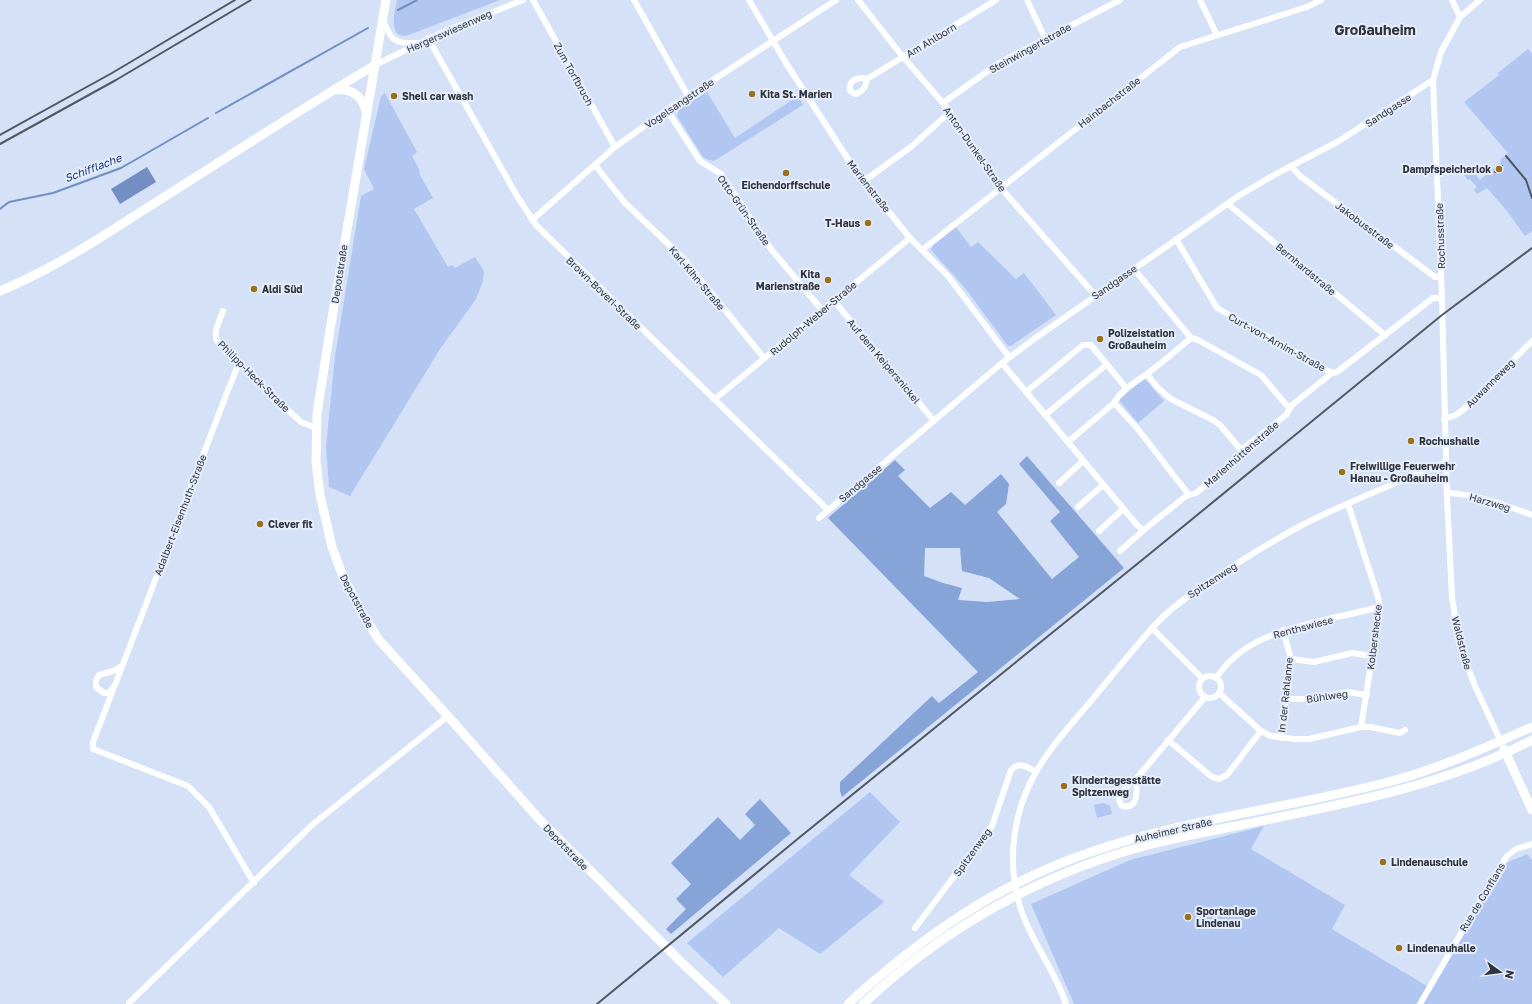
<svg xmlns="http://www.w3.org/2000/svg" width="1532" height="1004" font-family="'Golos Text',sans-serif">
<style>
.green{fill:#b1c7f1}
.forest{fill:#87a4d9;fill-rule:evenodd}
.water{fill:#728ec2}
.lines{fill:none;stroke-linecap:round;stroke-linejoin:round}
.stream{stroke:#728ec2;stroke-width:2}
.minor{stroke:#fff;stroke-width:6}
.secondary{stroke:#fff;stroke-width:9}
.rail{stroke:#525863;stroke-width:2}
.poi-dot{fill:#97711c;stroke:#e6edfb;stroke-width:1.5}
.labels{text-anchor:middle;stroke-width:4;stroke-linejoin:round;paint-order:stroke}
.street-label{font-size:10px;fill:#30343d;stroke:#e6edfb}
.poi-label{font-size:10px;font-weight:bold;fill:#30343d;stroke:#e6edfb;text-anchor:start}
.water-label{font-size:11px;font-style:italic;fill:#1b3b7b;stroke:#e6edfb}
.district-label{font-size:14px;font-weight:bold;fill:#30343d;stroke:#e6edfb}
</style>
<rect width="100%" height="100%" fill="#d4e1f7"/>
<g class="green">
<path d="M397,0H500L406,36L399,35C390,28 395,10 397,0Z"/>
<polygon points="1528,49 1532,54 1532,231 1525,236 1507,211 1487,188 1477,194 1474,190 1477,187 1470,179 1468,180 1464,175 1471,169 1480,180 1501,162 1500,160 1508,153 1464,102 1499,75 1498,73"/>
<polygon points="707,92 735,138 798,96 803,105 714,161 709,160 703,157 677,116 679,109"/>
<polygon points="385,93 417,152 412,156 420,171 419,173 433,198 414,209 448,267 452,265 455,268 475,257 484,271 483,281 476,299 440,349 350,496 329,487 326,447 335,356 361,196 374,189 364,169 381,96"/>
<polygon points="956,227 971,247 978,242 1016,279 1024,273 1056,315 1011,346 1008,346 965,288 931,250 933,245"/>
<polygon points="1144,378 1164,401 1138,423 1119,400"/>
<polygon points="870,792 900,822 849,875 884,902 820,954 779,928 723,977 687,943"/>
<polygon points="1104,803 1110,806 1112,814 1097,818 1094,805"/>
<polygon points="1264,826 1251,849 1345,905 1332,929 1432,989 1506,863 1527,854 1532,860 1532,1004 1074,1004 1031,904 1130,860"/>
</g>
<g class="forest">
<path d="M1027,456L1124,568L842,797L840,791V782L932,696L939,703L978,672L828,518L895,460L905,470L898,476L930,508L951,492L965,505L1001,474L1009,484L1006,504L997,512L1052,579L1079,557L1050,521L1060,512L1019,464ZM925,548H960L962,571L989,578L1020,599L987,602L958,600L962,588L943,583L924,576Z"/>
<polygon points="760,799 791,833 671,934 666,929 686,909 676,899 691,884 671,863 718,817 740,840 755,825 745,814"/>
</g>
<polygon class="water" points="147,167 156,182 120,204 111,189"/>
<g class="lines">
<g class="stream">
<polyline points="398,10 417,0"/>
<polyline points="216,113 368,28"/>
<polyline points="0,209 9,202 53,193 121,168 208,118"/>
</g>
<g class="minor">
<polyline points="533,0 615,147"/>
<polyline points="634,0 688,96"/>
<polyline points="749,0 786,63 855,170 910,238 948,276 1009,357"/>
<polyline points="858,0 903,57 943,103 1001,188 1095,295"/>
<polyline points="1027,0 1045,38"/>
<polyline points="1200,0 1217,35"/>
<polyline points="1452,0 1460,17"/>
<polyline points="1480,0 1460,17 1441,52 1433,80 1442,298 1447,498 1452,597 1456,624 1463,655 1475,686 1501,742"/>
<path d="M383,20C391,41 395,44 417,43"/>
<polyline points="428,38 517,196 536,225 828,510"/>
<polyline points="375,65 443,32 523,0"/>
<path d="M867,79C866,87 863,92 855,94L850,91C848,81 857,76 867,79L996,0"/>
<polyline points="943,103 999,63 1120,0"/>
<polyline points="667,110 700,161 721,174 771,249 822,310"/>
<polyline points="595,165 625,203 683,258 764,358"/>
<polyline points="1291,166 1300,176 1435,277 1441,277"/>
<polyline points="864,181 912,146 950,112"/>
<polyline points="1228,204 1385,335"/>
<polyline points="532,220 615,147 667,110 836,0"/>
<polyline points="1176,239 1217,308 1332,373 1337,372 1433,298 1442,298"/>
<polyline points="922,250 1180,47 1307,7 1321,0"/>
<polyline points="1134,269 1191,338 1198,340 1261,375 1289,408"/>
<polyline points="834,301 934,421"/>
<path d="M223,311C220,320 213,331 217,341L264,388L301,422L316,428"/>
<polyline points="1002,363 1137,525 1142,529 1145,529 1186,496 1196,493 1241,456 1245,447 1286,415 1292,405 1332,373"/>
<polyline points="1147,374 1158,388 1171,399 1213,420 1220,425 1242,451"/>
<polyline points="1026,392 1083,345 1091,345 1126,388"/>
<polyline points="715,399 910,238"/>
<polyline points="1114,403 1137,428 1189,495"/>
<polyline points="1045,415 1106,365"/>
<polyline points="1444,419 1456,415 1464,409 1532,341"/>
<path d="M1068,442L1114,403C1122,388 1139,381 1152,370C1165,360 1178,349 1191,338"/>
<polyline points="1059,483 1083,461"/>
<path d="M1447,493C1476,494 1505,505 1532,515"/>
<polyline points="1348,504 1378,597 1380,607 1361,727"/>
<polyline points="1078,507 1103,485"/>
<polyline points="819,518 1002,363 1037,337 1240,195 1276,174 1339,141 1433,80"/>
<polyline points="1099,531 1123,509"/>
<polyline points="1120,551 1145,529"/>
<polyline points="1152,628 1203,679"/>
<polyline points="1291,659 1314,662 1352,653 1373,656"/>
<polyline points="122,666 113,671 99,675 96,680 96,687 104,693 109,693 115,685 228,390 239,363"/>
<circle cx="1210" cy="687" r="11"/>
<path d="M1216,678C1241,641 1279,631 1320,621C1340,616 1360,612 1380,607"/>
<polyline points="113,690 93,742 93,749 188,786 209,807 254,883"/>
<polyline points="1219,693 1261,731 1271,736 1294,739 1309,739 1361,727 1370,727 1400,733 1405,730"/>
<polyline points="1286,699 1312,699 1347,692 1367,695"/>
<polyline points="1281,738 1291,659 1283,630"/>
<polyline points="1168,740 1212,777 1219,779 1227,775 1261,731"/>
<path d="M1136,779C1127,786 1113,794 1122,806C1139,810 1137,790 1136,779L1205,697"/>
<path d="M915,928L992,826L1011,770C1020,761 1027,767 1036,772"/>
<polyline points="129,1003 312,825 448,716"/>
<path d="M1066,1004C1054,968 1029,939 1019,903C1007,861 1013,812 1035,774C1049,748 1071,725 1090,702C1111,677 1131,652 1152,628C1174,604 1197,590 1224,572C1250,555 1276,539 1304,524C1350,501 1398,482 1446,462"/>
<polyline points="1420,1004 1471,916 1507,856 1516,849 1532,844"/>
</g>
<g class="secondary">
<polyline points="386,0 330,330 317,414 316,462 320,495 332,547 342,574 363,615 379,640 390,652 438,705 539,819 682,963 726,1004"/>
<path d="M335,90C351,88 363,96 366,112"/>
<path d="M0,291C53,269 102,237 150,206C225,159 299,110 375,65"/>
<polyline points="1504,749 1532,810"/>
<path d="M848,1004C919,939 997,884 1088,853C1185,819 1289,808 1388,782C1438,769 1485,748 1532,727"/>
<path d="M863,1004C945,927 1040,874 1148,845C1179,837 1210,831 1241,825C1339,805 1442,787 1532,740"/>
</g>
<g class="rail">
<polyline points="0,135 112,73 235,0"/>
<polyline points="0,144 116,80 251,0"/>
<polyline points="1506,156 1526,180 1532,198"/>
<polyline points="1495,172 1502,166"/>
<polyline points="597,1004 800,837 1147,556 1442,315 1532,248"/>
</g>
</g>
<g class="poi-dot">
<circle cx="752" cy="94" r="4"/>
<circle cx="394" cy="96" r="4"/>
<circle cx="1499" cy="169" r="4"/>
<circle cx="786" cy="173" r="4"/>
<circle cx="868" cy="223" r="4"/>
<circle cx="828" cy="280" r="4"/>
<circle cx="254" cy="289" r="4"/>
<circle cx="1100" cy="339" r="4"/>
<circle cx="1411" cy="441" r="4"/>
<circle cx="1342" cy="472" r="4"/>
<circle cx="260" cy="524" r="4"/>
<circle cx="1064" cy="786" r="4"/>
<circle cx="1383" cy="862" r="4"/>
<circle cx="1188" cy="917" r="4"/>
<circle cx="1399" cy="948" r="4"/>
</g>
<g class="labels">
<g class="street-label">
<text transform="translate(449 31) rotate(-24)" y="4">Hergerswiesenweg</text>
<text transform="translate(931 40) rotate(-31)" y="4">Am Ahlborn</text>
<text transform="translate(1030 48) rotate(-29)" y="4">Steinwingertstraße</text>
<text transform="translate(574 74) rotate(61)" y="4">Zum Torfbruch</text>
<text transform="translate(1109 102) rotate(-38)" y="4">Hainbachstraße</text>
<text transform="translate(679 103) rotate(-34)" y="4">Vogelsangstraße</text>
<text transform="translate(1388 110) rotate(-33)" y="4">Sandgasse</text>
<text transform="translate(975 149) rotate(55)" y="4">Anton-Dunkel-Straße</text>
<text transform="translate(869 186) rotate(52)" y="4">Marienstraße</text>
<text transform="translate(744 210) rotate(55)" y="4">Otto-Grün-Straße</text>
<text transform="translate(1365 225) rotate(37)" y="4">Jakobusstraße</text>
<text transform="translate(1440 236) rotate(-92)" y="4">Rochusstraße</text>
<text transform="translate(1306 269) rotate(40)" y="4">Bernhardstraße</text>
<text transform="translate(339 274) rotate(-81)" y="4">Depotstraße</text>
<text transform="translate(697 278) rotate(50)" y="4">Karl-Kihn-Straße</text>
<text transform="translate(1114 282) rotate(-35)" y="4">Sandgasse</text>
<text transform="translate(604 293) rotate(44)" y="4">Brown-Boveri-Straße</text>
<text transform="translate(813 318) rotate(-40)" y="4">Rudolph-Weber-Straße</text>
<text transform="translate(1277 342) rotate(29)" y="4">Curt-von-Arnim-Straße</text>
<text transform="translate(884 361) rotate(50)" y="4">Auf dem Keipersnickel</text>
<text transform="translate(254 376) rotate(45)" y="4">Philipp-Heck-Straße</text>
<text transform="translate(1490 383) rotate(-45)" y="4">Auwanneweg</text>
<text transform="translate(1241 454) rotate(-41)" y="4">Marienhüttenstraße</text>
<text transform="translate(860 483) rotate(-40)" y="4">Sandgasse</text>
<text transform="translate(1490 502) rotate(16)" y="4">Harzweg</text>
<text transform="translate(180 515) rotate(-69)" y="4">Adalbert-Eisenhuth-Straße</text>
<text transform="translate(1212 580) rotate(-33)" y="4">Spitzenweg</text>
<text transform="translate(357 601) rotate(62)" y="4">Depotstraße</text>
<text transform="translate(1303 627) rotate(-15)" y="4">Renthswiese</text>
<text transform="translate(1374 637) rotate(-83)" y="4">Kolbershecke</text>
<text transform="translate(1462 643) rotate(76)" y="4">Waldstraße</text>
<text transform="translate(1285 695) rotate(-84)" y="4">In der Rahlanne</text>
<text transform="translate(1327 696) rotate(-8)" y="4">Bühlweg</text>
<text transform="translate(1173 830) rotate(-13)" y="4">Auheimer Straße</text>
<text transform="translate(566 847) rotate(46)" y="4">Depotstraße</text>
<text transform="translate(972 852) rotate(-54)" y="4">Spitzenweg</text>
<text transform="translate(1482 897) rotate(-59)" y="4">Rue de Conflans</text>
</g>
<g class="poi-label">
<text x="760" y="98">Kita St. Marien</text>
<text x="402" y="100">Shell car wash</text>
<text x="1491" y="173" text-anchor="end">Dampfspeicherlok</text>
<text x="786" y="189" text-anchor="middle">Eichendorffschule</text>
<text x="860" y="227" text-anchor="end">T-Haus</text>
<text x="820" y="278" text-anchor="end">Kita<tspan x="820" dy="12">Marienstraße</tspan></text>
<text x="262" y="293">Aldi Süd</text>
<text x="1108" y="337">Polizeistation<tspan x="1108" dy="12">Großauheim</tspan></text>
<text x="1419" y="445">Rochushalle</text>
<text x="1350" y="470">Freiwillige Feuerwehr<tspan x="1350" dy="12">Hanau - Großauheim</tspan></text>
<text x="268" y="528">Clever fit</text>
<text x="1072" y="784">Kindertagesstätte<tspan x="1072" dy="12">Spitzenweg</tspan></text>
<text x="1391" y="866">Lindenauschule</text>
<text x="1196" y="915">Sportanlage<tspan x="1196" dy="12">Lindenau</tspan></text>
<text x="1407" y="952">Lindenauhalle</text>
</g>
<g class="water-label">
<text transform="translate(93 168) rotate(-21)" y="4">Schifflache</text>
</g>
<g class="district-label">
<text x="1375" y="35">Großauheim</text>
</g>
</g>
<g transform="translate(1500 972) rotate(104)" stroke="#e6edfb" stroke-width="3" paint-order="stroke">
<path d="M0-3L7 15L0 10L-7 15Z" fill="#30343d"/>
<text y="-6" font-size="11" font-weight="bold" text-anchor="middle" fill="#30343d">N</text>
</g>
</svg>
